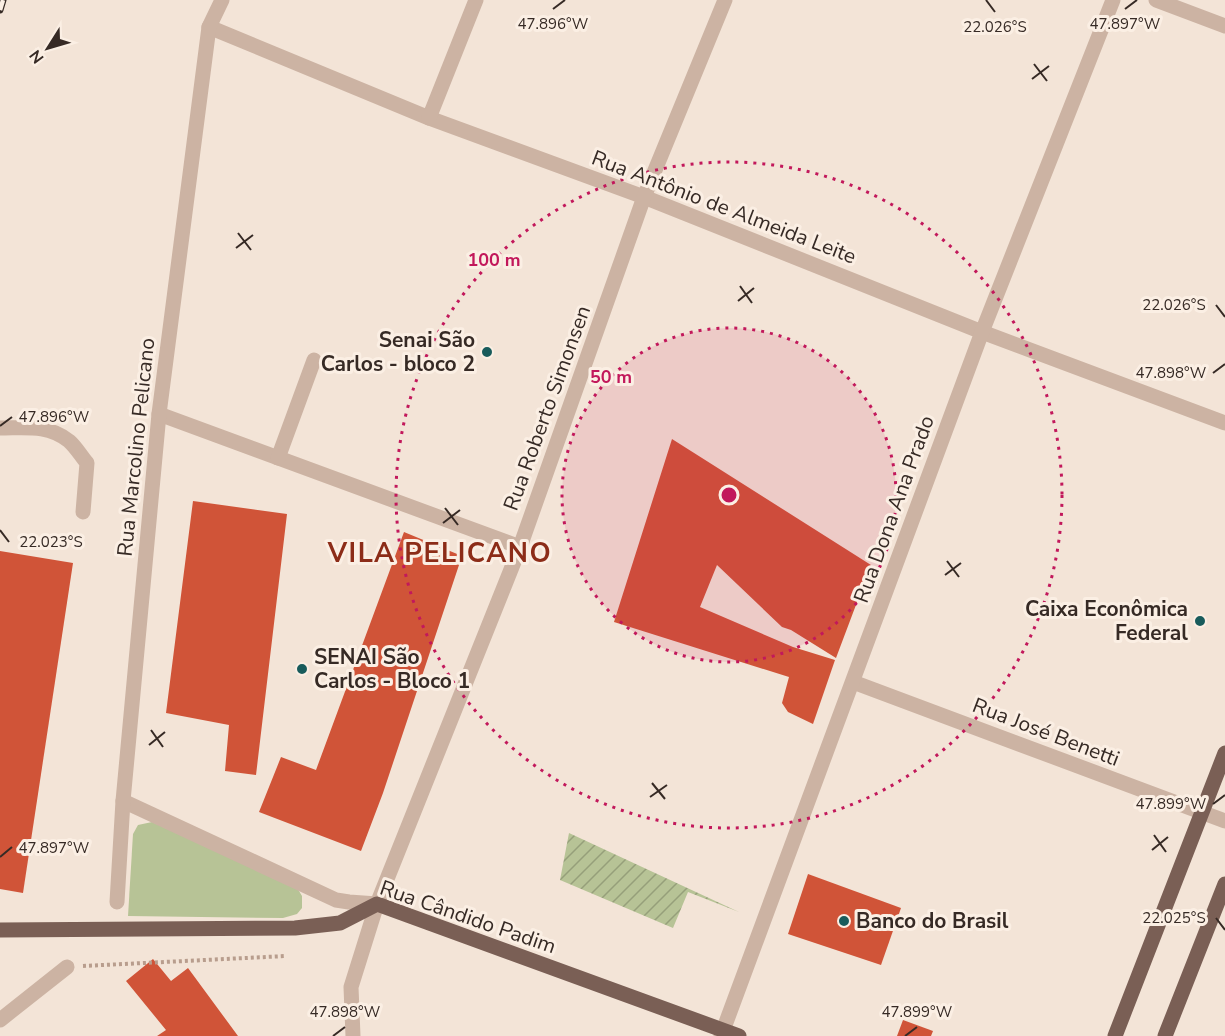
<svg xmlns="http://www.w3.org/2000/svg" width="1225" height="1036" font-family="'Nunito Sans',sans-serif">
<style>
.green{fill:#b7c396}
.garden{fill:url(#garden-furrows)}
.building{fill:#d05438}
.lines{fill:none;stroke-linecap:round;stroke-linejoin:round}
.path{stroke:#b89d8d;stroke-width:4;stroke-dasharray:3 3;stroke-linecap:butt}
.minor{stroke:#ccb3a3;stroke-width:15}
.major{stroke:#7a5f55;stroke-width:15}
.rail-casing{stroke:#362a25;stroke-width:7}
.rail{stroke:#fbefe4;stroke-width:4.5;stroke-dasharray:14;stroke-linecap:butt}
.ticks{fill:none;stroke:#362a25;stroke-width:2}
.ring{fill:none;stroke:#c2185b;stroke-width:3;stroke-dasharray:3 6}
.poi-dot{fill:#185b5b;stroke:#fbefe4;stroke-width:2}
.labels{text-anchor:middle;stroke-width:6;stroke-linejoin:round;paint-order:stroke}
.street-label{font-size:21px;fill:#362a25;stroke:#fbefe4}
.poi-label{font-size:21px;font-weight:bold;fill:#362a25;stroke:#fbefe4;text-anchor:end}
.district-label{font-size:27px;font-weight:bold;letter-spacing:1.5px;fill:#8c2c18;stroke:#fbefe4}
.ticks-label{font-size:15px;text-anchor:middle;fill:#362a25;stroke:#fbefe4;stroke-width:6;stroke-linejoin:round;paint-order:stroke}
.centre{fill:#c2185b;stroke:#fbefe4;stroke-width:3}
.ring-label{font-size:18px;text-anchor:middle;font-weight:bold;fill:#c2185b;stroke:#fbefe4;stroke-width:6;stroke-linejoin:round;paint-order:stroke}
</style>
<defs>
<pattern id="garden-furrows" width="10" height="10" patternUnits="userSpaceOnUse" patternTransform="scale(1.5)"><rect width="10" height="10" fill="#b7c396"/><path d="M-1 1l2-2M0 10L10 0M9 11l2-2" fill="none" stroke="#969f7a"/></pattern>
</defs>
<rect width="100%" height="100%" fill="#f3e4d7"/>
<polygon class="green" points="152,822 296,886 302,896 302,908 297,914 283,918 128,916 133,834 138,825"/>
<polygon class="garden" points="569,833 739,912 688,892 673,928 560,880"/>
<g class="building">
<polygon points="672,439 871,565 836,658 791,630 782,627 717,565 700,607 793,647 835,660 813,724 788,712 782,703 789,677 614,622"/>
<polygon points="193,501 287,514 256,775 225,771 229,725 166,713"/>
<polygon points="404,532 462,556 383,793 361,851 259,812 281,757 316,770"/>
<polygon points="0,551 73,563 23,893 0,889"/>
<polygon points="808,874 901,908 881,965 788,934"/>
<polygon points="153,959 171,981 188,968 238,1036 157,1036 166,1030 126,981"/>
<polygon points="903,1020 933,1031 931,1036 897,1036"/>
</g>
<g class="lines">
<polyline class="path" points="83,966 286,956"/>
<g class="minor">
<polyline points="1156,0 1225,26"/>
<polyline points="209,27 429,118 644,197 982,332 1225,423"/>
<polyline points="429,118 476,0"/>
<polyline points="159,414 520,547"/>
<path d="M0,428C25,428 48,424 69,441C76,447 81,456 87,463L83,512"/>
<polyline points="278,458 314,360"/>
<polyline points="853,682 1225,821"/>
<polyline points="123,801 336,900 349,902 377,904"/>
<polyline points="117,902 123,801 159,414 209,27 222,0"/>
<polyline points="0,1020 67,967"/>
<polyline points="353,1036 351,987 377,904 520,547 644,197 725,0"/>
<polyline points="721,1036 982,332 1113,0"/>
</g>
<g class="major">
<polyline points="0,930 295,928 340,923 377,904 739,1036"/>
<polyline points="1115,1036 1225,753"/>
<polyline points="1165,1036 1225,884"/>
</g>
<g class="rail-casing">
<polyline id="rail" points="0,10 3,0"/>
</g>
<use href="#rail" class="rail"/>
</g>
<path class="ticks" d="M986,0L995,12M553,9L565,0M1125,9L1137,0M1034,64L1047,81M1032,79L1049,66M238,233L251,250M236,248L253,235M740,286L752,303M738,301L754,288M1216,305L1225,317M1213,373L1225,364M0,426L12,417M445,508L458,525M443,523L460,510M0,530L9,542M947,561L959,577M945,575L961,563M151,730L163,747M149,745L165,732M652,783L665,799M650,797L667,785M1213,804L1225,795M1154,835L1166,852M1152,850L1168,837M0,857L12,847M1216,918L1225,930M333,1036L345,1027M905,1036L917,1027"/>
<circle cx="729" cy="495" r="167" fill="#c2185b" fill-opacity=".12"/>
<g class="ring">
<circle cx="729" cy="495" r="167"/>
<circle cx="729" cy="495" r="333"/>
</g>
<g class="poi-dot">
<circle cx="487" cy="352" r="6"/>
<circle cx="1200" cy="621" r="6"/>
<circle cx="302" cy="669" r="6"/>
<circle cx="844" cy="921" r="6"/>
</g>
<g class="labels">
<g class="street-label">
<text transform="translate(724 207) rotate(21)" y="7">Rua Antônio de Almeida Leite</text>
<text transform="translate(547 408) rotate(-70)" y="7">Rua Roberto Simonsen</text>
<text transform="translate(136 447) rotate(-84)" y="7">Rua Marcolino Pelicano</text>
<text transform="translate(894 509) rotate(-70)" y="7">Rua Dona Ana Prado</text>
<text transform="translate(1046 732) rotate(21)" y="7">Rua José Benetti</text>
<text transform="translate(468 917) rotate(19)" y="7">Rua Cândido Padim</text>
</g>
<g class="poi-label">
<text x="475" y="347">Senai São<tspan x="475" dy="24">Carlos - bloco 2</tspan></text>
<text x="1188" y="616">Caixa Econômica<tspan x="1188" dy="24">Federal</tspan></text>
<text x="314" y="664" text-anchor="start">SENAI São<tspan x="314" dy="24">Carlos - Bloco 1</tspan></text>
<text x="856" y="928" text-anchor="start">Banco do Brasil</text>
</g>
<g class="district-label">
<text x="440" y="562">VILA PELICANO</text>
</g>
</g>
<g class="ticks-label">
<text x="553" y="29">47.896°W</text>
<text x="1125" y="29">47.897°W</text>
<text x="995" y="32">22.026°S</text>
<text x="1174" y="310">22.026°S</text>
<text x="1171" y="378">47.898°W</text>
<text x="54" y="422">47.896°W</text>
<text x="51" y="547">22.023°S</text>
<text x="1171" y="809">47.899°W</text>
<text x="54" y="853">47.897°W</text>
<text x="1174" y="923">22.025°S</text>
<text x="345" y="1017">47.898°W</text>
<text x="917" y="1017">47.899°W</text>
</g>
<circle cx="729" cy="495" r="9" class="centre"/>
<g class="ring-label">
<text x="494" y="266">100 m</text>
<text x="611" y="383">50 m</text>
</g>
<g transform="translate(48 48) rotate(233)" stroke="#fbefe4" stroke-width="4.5" paint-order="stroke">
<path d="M0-4.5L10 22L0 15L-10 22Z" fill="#362a25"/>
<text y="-9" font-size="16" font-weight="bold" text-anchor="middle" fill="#362a25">N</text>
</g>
</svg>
